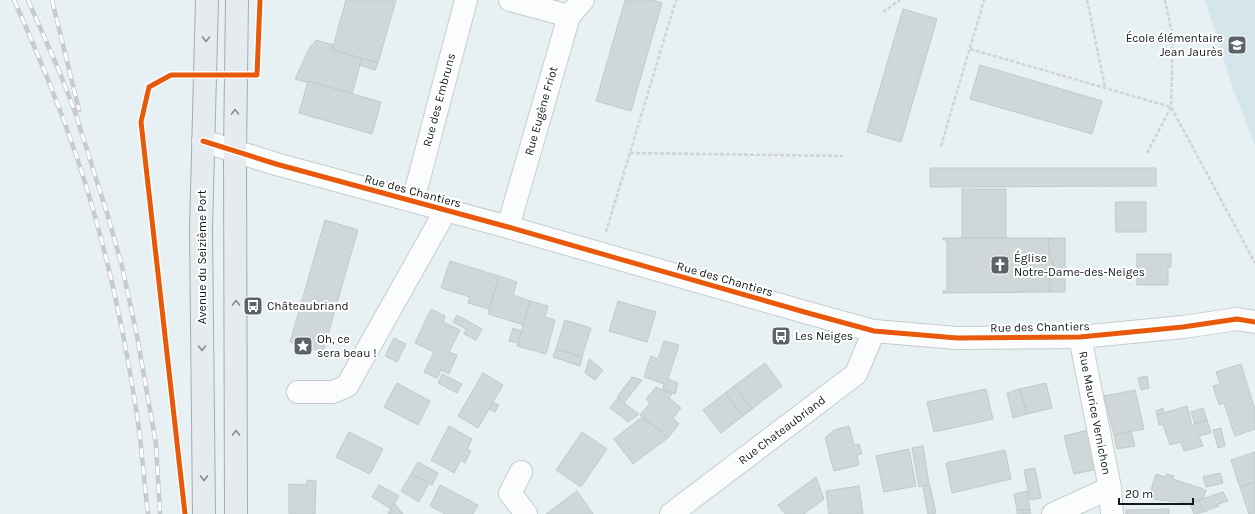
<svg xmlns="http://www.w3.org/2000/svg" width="1255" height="514" font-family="Karla,sans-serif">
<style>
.built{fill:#d5e5ec}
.building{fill:#d0d7d8;stroke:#c2c9ca}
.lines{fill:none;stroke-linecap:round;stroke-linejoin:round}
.minor-casing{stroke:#c6cccf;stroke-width:24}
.major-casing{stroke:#a2acb4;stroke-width:24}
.path{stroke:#d1d3d4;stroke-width:2.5;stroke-dasharray:4 2;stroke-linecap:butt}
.minor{stroke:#fbfdfd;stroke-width:22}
.major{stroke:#e6ebf0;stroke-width:22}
.rail-casing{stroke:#c8cacb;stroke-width:4.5}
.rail{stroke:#fff;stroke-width:3;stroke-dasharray:9;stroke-linecap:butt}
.cycleway-casing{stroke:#fff;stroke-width:8}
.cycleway{stroke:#e8590c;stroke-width:5}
.oneway{stroke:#878c90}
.labels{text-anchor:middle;stroke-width:4;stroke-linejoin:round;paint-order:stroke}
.poi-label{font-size:12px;fill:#13181b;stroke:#fff;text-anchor:start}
.street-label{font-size:12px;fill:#13181b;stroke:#fff}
</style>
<rect width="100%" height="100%" fill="#e7f0f3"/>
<polygon class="built" points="1205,0 1255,0 1255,145 1233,89"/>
<g class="building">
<polygon points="346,0 396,0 378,63 332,50"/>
<polygon points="625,0 653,0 662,3 631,111 596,101"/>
<polygon points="903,9 937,19 901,142 867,132"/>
<polygon points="316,40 333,45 332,50 362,58 352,94 295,79 311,45 313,45"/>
<polygon points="362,58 378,63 375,70 360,65"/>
<polygon points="980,65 1102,101 1092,134 970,99"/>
<polygon points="308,81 381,102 372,134 299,113"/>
<polygon points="930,168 1156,168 1156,186 930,187"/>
<rect x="962" y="189" width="44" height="49"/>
<polygon points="1115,202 1146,202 1146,232 1116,232"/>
<polygon points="325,220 358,230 323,352 290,342"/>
<polygon points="943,238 1052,238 1052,240 1048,240 1050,261 1053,261 1053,270 1051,270 1049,291 1052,291 1051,292 943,293 943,291 947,291 947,240 943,240"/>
<polygon points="1052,238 1065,238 1065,292 1051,292 1052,291 1049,291 1051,270 1053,270 1053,261 1050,261 1048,240 1052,240"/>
<polygon points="1137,254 1171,254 1171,267 1168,267 1168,285 1137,285"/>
<polygon points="450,261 499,276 489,309 468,303 470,297 441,288"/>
<polygon points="499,276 517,282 513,295 530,301 524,325 488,314"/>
<polygon points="530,301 548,306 545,317 555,320 546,354 517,346"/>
<polygon points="618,301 656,312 647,342 609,331"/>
<polygon points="431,309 445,316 443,322 460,330 449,352 457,355 449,374 441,370 437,378 424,372 434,352 415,343"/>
<polygon points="457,315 482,329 476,340 464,334 466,329 453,322"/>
<polygon points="565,320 591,328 582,357 556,349"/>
<polygon points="513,328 522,331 518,343 509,341"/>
<polygon points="394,338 406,344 397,362 385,356"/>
<polygon points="664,341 679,345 668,379 678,383 675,394 663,389 664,384 644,377 651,356 658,359"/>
<polygon points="556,349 582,357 580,366 553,357"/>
<polygon points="589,359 603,370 595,380 585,373"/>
<polygon points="765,363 782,386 752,409 734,386"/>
<polygon points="1241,364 1255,410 1255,429 1235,436 1224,403 1219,405 1213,386 1220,384 1216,372"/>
<polygon points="483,373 503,385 478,428 458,416"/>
<polygon points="442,374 462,384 457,393 438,383"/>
<polygon points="1147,376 1149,388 1141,390 1138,378"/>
<polygon points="632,377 642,380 624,403 617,397"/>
<polygon points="397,383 430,401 418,425 384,407"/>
<polygon points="1046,383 1052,408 1027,414 1020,389"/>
<polygon points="734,386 752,409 743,416 725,393"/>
<polygon points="656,387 672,394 669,398 681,408 673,418 679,424 668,438 663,433 640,415 650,403 646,399"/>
<polygon points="986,389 993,419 934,432 927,402"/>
<polygon points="1020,389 1027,414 1013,418 1007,393"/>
<polygon points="1135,390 1144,429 1114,435 1104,396"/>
<polygon points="725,393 743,416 721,433 703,410"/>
<polygon points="618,398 624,403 639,414 628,422 610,408"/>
<polygon points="493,402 499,405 495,412 489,409"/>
<polygon points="1187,406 1192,425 1207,420 1211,433 1199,436 1203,446 1184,451 1181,442 1170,445 1163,424 1159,425 1157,415"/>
<polygon points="1163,408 1164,413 1157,415 1156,411"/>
<polygon points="1203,408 1207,420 1195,424 1191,412"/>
<polygon points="642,417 663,433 668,438 633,464 614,439"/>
<polygon points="449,426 472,439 467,449 471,451 465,463 461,460 454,473 431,460"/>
<polygon points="849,426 854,445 859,444 862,454 857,455 859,465 834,471 825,438 834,430"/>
<polygon points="1221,428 1225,446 1218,448 1213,430"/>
<polygon points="1088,430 1098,469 1074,474 1064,436"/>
<polygon points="1131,431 1135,446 1117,449 1114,435"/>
<polygon points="349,432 383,449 370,474 336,457"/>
<polygon points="582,432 607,449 581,487 556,470"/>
<polygon points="923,446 929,484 919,487 912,448"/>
<polygon points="909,449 916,486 884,492 876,456"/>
<polygon points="1005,450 1011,479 952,493 946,463"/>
<polygon points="1255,452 1255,482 1240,487 1231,460"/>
<polygon points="418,462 438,473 432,485 411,474"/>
<polygon points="1035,468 1041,498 1030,500 1024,470"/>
<polygon points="1220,473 1223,483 1206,487 1203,477"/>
<polygon points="411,474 429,483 419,502 401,491"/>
<polygon points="1156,474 1165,477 1167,474 1174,476 1173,479 1206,490 1203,499 1189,503 1148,499"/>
<polygon points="816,477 824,499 804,514 785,514 778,505"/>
<polygon points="307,480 316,481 315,514 289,514 289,484 307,485"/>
<polygon points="1255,482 1255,513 1249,514 1240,487"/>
<polygon points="379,485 399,496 391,509 372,497"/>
<polygon points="440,485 478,505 473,514 445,514 430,506"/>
<polygon points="930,485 936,513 933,514 928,514 923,487"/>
<polygon points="859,486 863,514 829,514 826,491"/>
<polygon points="577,491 593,514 546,514"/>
<polygon points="1027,491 1030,510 1017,510 1014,494"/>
<polygon points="1223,492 1228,501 1218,504 1219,506 1203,512 1199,500"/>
<polygon points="1199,500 1203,512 1194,514 1190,503"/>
<polygon points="394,503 403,514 388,514"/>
<polygon points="1169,509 1169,514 1126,514 1126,510"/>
<polygon points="1017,510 1030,510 1031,513 1017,514"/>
</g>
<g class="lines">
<g class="minor-casing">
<g id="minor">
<polyline points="510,0 569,16"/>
<polyline points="203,141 276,164 508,227 808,313 874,331 957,338 1080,337 1183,327 1237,319 1255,322"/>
<polyline points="413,201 466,0"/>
<polyline points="508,227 569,16 583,0"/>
<polyline points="1080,337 1110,488 1112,514"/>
<polyline points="298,392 333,392 347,386 446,210"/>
<polyline points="521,472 510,493 526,514"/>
<polyline points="671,514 856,374 874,331"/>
<polyline points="1053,514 1110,488"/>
</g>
</g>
<g class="major-casing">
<g id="major">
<polyline points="204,514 201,229 207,0"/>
<polyline points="236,514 235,151 237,0"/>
</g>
</g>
<g class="path">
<polyline points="1087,0 1105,87"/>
<polyline points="883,12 900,0"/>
<polyline points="970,49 1171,107 1255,263"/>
<polyline points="941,146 984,0"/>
<polyline points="630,153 843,156"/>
<polyline points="1147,153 1171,107 1173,38 1165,0"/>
<polyline points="606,232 676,0"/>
</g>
<use href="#minor" class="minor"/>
<use href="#major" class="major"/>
<g class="rail-casing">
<g id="rail">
<path d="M14,0C44,67 72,135 92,206C112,274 126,344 137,415C142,448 144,481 148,514"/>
<polyline points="28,0 60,73 75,112 107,213 122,266 137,336 156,444 160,514"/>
<polyline points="52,0 79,110"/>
</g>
</g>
<use href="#rail" class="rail"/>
<g class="cycleway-casing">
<g id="cycleway">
<polyline points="203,141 276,164 508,227 808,313 874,331 957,338 1080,337 1183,327 1237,319 1255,322"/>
<polyline points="185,514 141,122 149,87 171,75 257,75 260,0"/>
</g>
</g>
<use href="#cycleway" class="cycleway"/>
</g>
<defs><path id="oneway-chevron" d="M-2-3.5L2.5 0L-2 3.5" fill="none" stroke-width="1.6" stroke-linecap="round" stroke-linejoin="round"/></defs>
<g class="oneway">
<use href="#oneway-chevron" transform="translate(206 39) rotate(91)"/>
<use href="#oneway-chevron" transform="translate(235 112) rotate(-90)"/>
<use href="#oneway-chevron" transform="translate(236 303) rotate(-90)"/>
<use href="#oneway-chevron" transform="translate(202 348) rotate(89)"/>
<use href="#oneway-chevron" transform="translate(236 433) rotate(-90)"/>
<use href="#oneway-chevron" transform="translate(204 478) rotate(89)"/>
</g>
<defs>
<g id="school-square" transform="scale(1)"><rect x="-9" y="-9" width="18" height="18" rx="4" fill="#5d6467" stroke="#fff"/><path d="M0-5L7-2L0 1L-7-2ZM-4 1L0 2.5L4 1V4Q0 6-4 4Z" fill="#fff"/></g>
<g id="church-square" transform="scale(1)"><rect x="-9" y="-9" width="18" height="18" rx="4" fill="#5d6467" stroke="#fff"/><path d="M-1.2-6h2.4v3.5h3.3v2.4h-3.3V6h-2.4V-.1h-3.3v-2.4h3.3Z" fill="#fff"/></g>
<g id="bus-square" transform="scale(1)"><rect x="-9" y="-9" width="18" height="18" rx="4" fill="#5d6467" stroke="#fff"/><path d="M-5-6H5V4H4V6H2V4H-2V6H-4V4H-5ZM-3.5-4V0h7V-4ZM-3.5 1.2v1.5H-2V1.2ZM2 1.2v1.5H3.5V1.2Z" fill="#fff"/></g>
<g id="sight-square" transform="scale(1)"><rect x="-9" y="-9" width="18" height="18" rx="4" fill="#5d6467" stroke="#fff"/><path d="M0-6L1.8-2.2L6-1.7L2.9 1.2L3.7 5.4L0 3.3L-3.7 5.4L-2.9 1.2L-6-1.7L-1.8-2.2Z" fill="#fff"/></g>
</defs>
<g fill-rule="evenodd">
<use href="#school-square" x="1237" y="45"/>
<use href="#church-square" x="1000" y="265"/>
<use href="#bus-square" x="253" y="306"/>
<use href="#bus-square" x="781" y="336"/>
<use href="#sight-square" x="303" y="346"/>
</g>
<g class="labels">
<g class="poi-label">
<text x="1223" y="42" text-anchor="end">École élémentaire<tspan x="1223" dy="14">Jean Jaurès</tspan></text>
<text x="1014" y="262">Église<tspan x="1014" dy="14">Notre-Dame-des-Neiges</tspan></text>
<text x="267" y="310">Châteaubriand</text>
<text x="795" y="340">Les Neiges</text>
<text x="317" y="343">Oh, ce<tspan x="317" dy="14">sera beau !</tspan></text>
</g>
<g class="street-label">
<text transform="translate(439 100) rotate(-75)" y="4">Rue des Embruns</text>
<text transform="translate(541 111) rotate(-74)" y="4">Rue Eugène Friot</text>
<text transform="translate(413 191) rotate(15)" y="4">Rue des Chantiers</text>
<text transform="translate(202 257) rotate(-90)" y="4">Avenue du Seizième Port</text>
<text transform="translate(725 279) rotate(16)" y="4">Rue des Chantiers</text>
<text transform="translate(1040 327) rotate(-1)" y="4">Rue des Chantiers</text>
<text transform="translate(1095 413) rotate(79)" y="4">Rue Maurice Vernichon</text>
<text transform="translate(782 430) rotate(-37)" y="4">Rue Chateaubriand</text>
</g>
</g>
<path d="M1119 498v6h74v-6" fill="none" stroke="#13181b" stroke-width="2"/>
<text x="1125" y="498" font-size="12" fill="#13181b" stroke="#ffffff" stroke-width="3" paint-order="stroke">20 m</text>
</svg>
